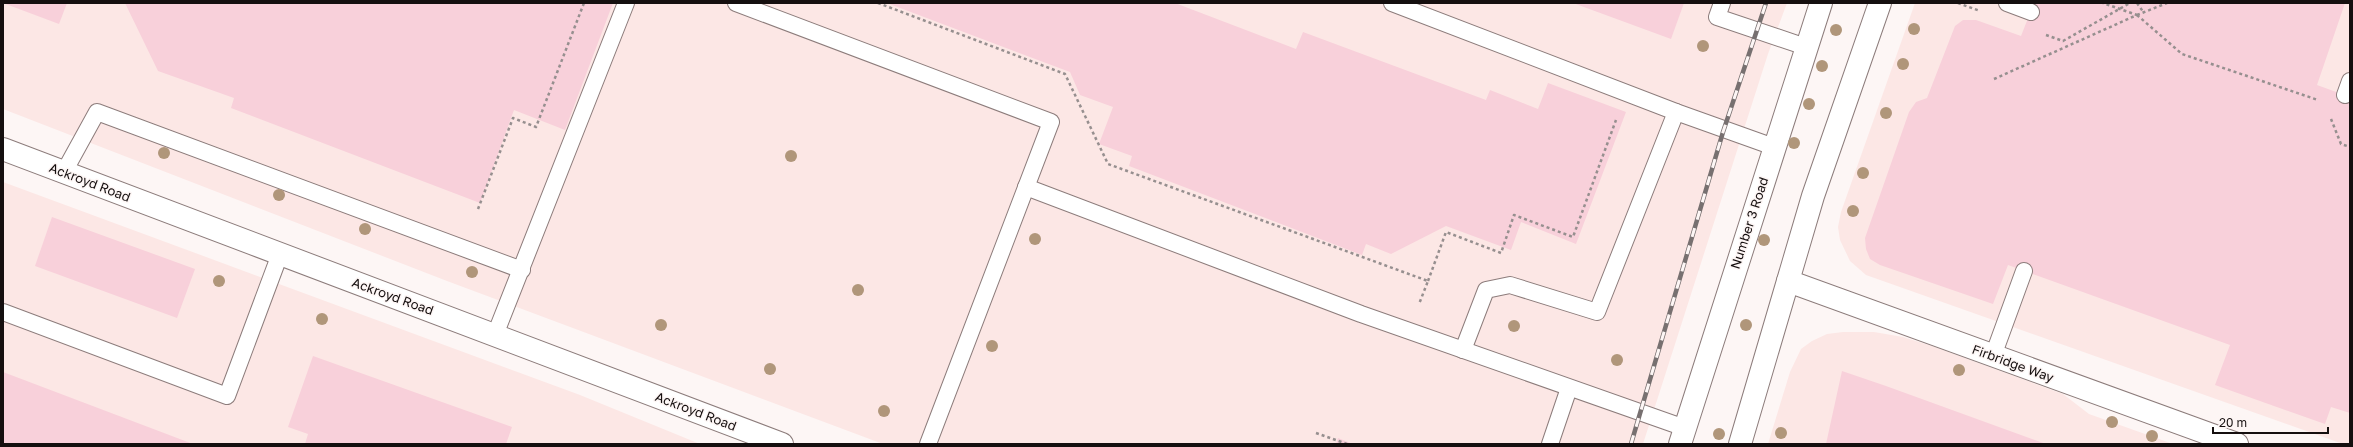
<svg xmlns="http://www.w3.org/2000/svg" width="2353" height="447" font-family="'Golos Text',sans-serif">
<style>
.built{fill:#fce7e5}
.building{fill:#f8d0da}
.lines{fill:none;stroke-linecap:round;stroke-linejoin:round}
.lane-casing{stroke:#8c7c7b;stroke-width:18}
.street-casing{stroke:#8c7c7b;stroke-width:24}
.secondary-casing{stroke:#8c7c7b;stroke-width:24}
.path{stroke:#968f8f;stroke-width:2.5;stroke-dasharray:3 3;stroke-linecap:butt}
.lane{stroke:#fff;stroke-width:16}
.street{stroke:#fff;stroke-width:22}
.secondary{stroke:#fff;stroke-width:22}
.rail-casing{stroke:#777070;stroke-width:4.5}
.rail{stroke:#fdf6f5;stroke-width:3;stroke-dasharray:9;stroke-linecap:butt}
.path-bridge{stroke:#968f8f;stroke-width:2.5;stroke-dasharray:3 3;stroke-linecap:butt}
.tree{fill:#b0967a}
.labels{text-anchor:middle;stroke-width:3;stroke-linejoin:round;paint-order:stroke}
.street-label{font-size:13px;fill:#150f0f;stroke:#fdf6f5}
</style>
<rect width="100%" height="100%" fill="#fdf6f5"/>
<g class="built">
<polygon points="3,3 1787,3 1768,54 1643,444 883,444 447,281 3,109"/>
<polygon points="1915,3 2350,3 2350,444 2343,444 1866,275 1850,261 1840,240 1838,227 1841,212"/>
<polygon points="3,182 580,395 700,444 3,444"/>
<polygon points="1843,332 1874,332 1903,337 1932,346 2063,394 2089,414 2173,444 1768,444 1790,372 1801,349 1812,341 1827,334"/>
</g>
<g class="building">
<polygon points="3,3 67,3 59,24"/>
<polygon points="125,3 613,3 565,130 514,110 480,203 231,108 234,98 158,71"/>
<polygon points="887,3 1175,3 1296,49 1303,32 1486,100 1490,90 1538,109 1548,83 1626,112 1576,244 1521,222 1511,250 1446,226 1391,254 1366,244 1362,255 1129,166 1132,156 1099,144 1113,107 1080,95 1070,72"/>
<polygon points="1573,3 1684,3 1671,39"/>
<polygon points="2034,3 2345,3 2317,85 2350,97 2350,413 2331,407 2325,424 2215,385 2230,345 2008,265 1993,304 1880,265 1870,259 1866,249 1865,238 1909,112 1916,102 1927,98 1955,26 1963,20 1976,20 2021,36"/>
<polygon points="52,217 195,269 177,318 35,266"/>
<polygon points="313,356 512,427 506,444 305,444 308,434 288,427"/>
<polygon points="1842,371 1886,386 2046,444 1826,444"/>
<polygon points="3,372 193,444 3,444"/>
<polygon points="1338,438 1353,444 1336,444"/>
</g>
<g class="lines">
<g class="lane-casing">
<g id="lane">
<polyline points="736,3 1051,122 928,444"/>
<polyline points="1392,3 1676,112 1597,312 1510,285 1486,290 1463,350"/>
<polyline points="1722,3 1717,17 1806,47"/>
<polyline points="2007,3 2031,12"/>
<polyline points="2345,95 2350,81"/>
<polyline points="1676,112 1774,147"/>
<polyline points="64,172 97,112 522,270"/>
<polyline points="1026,187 1361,314 1685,428"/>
<polyline points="3,312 227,396 280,254"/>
<polyline points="495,335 626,3"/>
<polyline points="1993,356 2024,271"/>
<polyline points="1550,444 1569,388"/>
</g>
</g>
<g class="street-casing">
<g id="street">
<polyline points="3,149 782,444"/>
<polyline points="1788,281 2237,444"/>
</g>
</g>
<g class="secondary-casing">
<g id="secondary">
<polyline points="1680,444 1821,3"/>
<polyline points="1740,444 1813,196 1880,3"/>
</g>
</g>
<g class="path">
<polyline points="878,3 1065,74 1108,164 1428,281 1419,304"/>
<polyline points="1958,3 1980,11"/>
<polyline points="2137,3 2144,13"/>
<polyline points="2137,15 2182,54 2318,100"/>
<polyline points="2137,15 2167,3"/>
<polyline points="2046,35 2063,41 2130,3"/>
<polyline points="2331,119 2341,144 2350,147"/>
<polyline points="478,209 513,118 536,127 584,3"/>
<polyline points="1428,281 1446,232 1501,253 1514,215 1573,237 1616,120"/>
<polyline points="1316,433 1347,444"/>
</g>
<use href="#lane" class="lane"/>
<use href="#street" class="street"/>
<use href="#secondary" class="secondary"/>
<g class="rail-casing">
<polyline id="rail" points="1631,444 1723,132 1766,3"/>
</g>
<use href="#rail" class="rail"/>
<polyline class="path-bridge" points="1994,79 2137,15 2103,3"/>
</g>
<g class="tree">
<circle cx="1914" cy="29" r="6"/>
<circle cx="1836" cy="30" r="6"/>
<circle cx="1703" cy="46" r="6"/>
<circle cx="1903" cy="64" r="6"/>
<circle cx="1822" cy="66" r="6"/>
<circle cx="1809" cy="104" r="6"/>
<circle cx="1886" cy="113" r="6"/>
<circle cx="1794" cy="143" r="6"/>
<circle cx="164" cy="153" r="6"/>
<circle cx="791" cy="156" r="6"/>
<circle cx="1863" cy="173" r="6"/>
<circle cx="279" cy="195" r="6"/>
<circle cx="1853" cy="211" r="6"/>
<circle cx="365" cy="229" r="6"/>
<circle cx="1035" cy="239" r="6"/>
<circle cx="1764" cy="240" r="6"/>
<circle cx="472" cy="272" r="6"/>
<circle cx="219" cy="281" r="6"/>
<circle cx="858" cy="290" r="6"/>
<circle cx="322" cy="319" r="6"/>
<circle cx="661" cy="325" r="6"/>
<circle cx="1746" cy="325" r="6"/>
<circle cx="1514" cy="326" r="6"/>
<circle cx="992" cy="346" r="6"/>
<circle cx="1617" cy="360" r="6"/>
<circle cx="770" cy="369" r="6"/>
<circle cx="1959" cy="370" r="6"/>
<circle cx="884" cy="411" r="6"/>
<circle cx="2112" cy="422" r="6"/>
<circle cx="1781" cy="433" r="6"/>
<circle cx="1719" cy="434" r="6"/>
<circle cx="2152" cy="436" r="6"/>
</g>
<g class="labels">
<g class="street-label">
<text transform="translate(90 182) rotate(21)" y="5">Ackroyd Road</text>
<text transform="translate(1749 223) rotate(-72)" y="5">Number 3 Road</text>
<text transform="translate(393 296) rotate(20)" y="5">Ackroyd Road</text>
<text transform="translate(2013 363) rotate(20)" y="5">Firbridge Way</text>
<text transform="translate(696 411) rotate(21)" y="5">Ackroyd Road</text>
</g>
</g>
<rect width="2353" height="447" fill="none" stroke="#150f0f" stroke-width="8"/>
<path d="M2213 427v6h115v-6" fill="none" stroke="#150f0f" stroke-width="2"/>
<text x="2219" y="427" font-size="12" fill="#150f0f" stroke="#fdf6f5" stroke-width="3" paint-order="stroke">20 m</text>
</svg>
